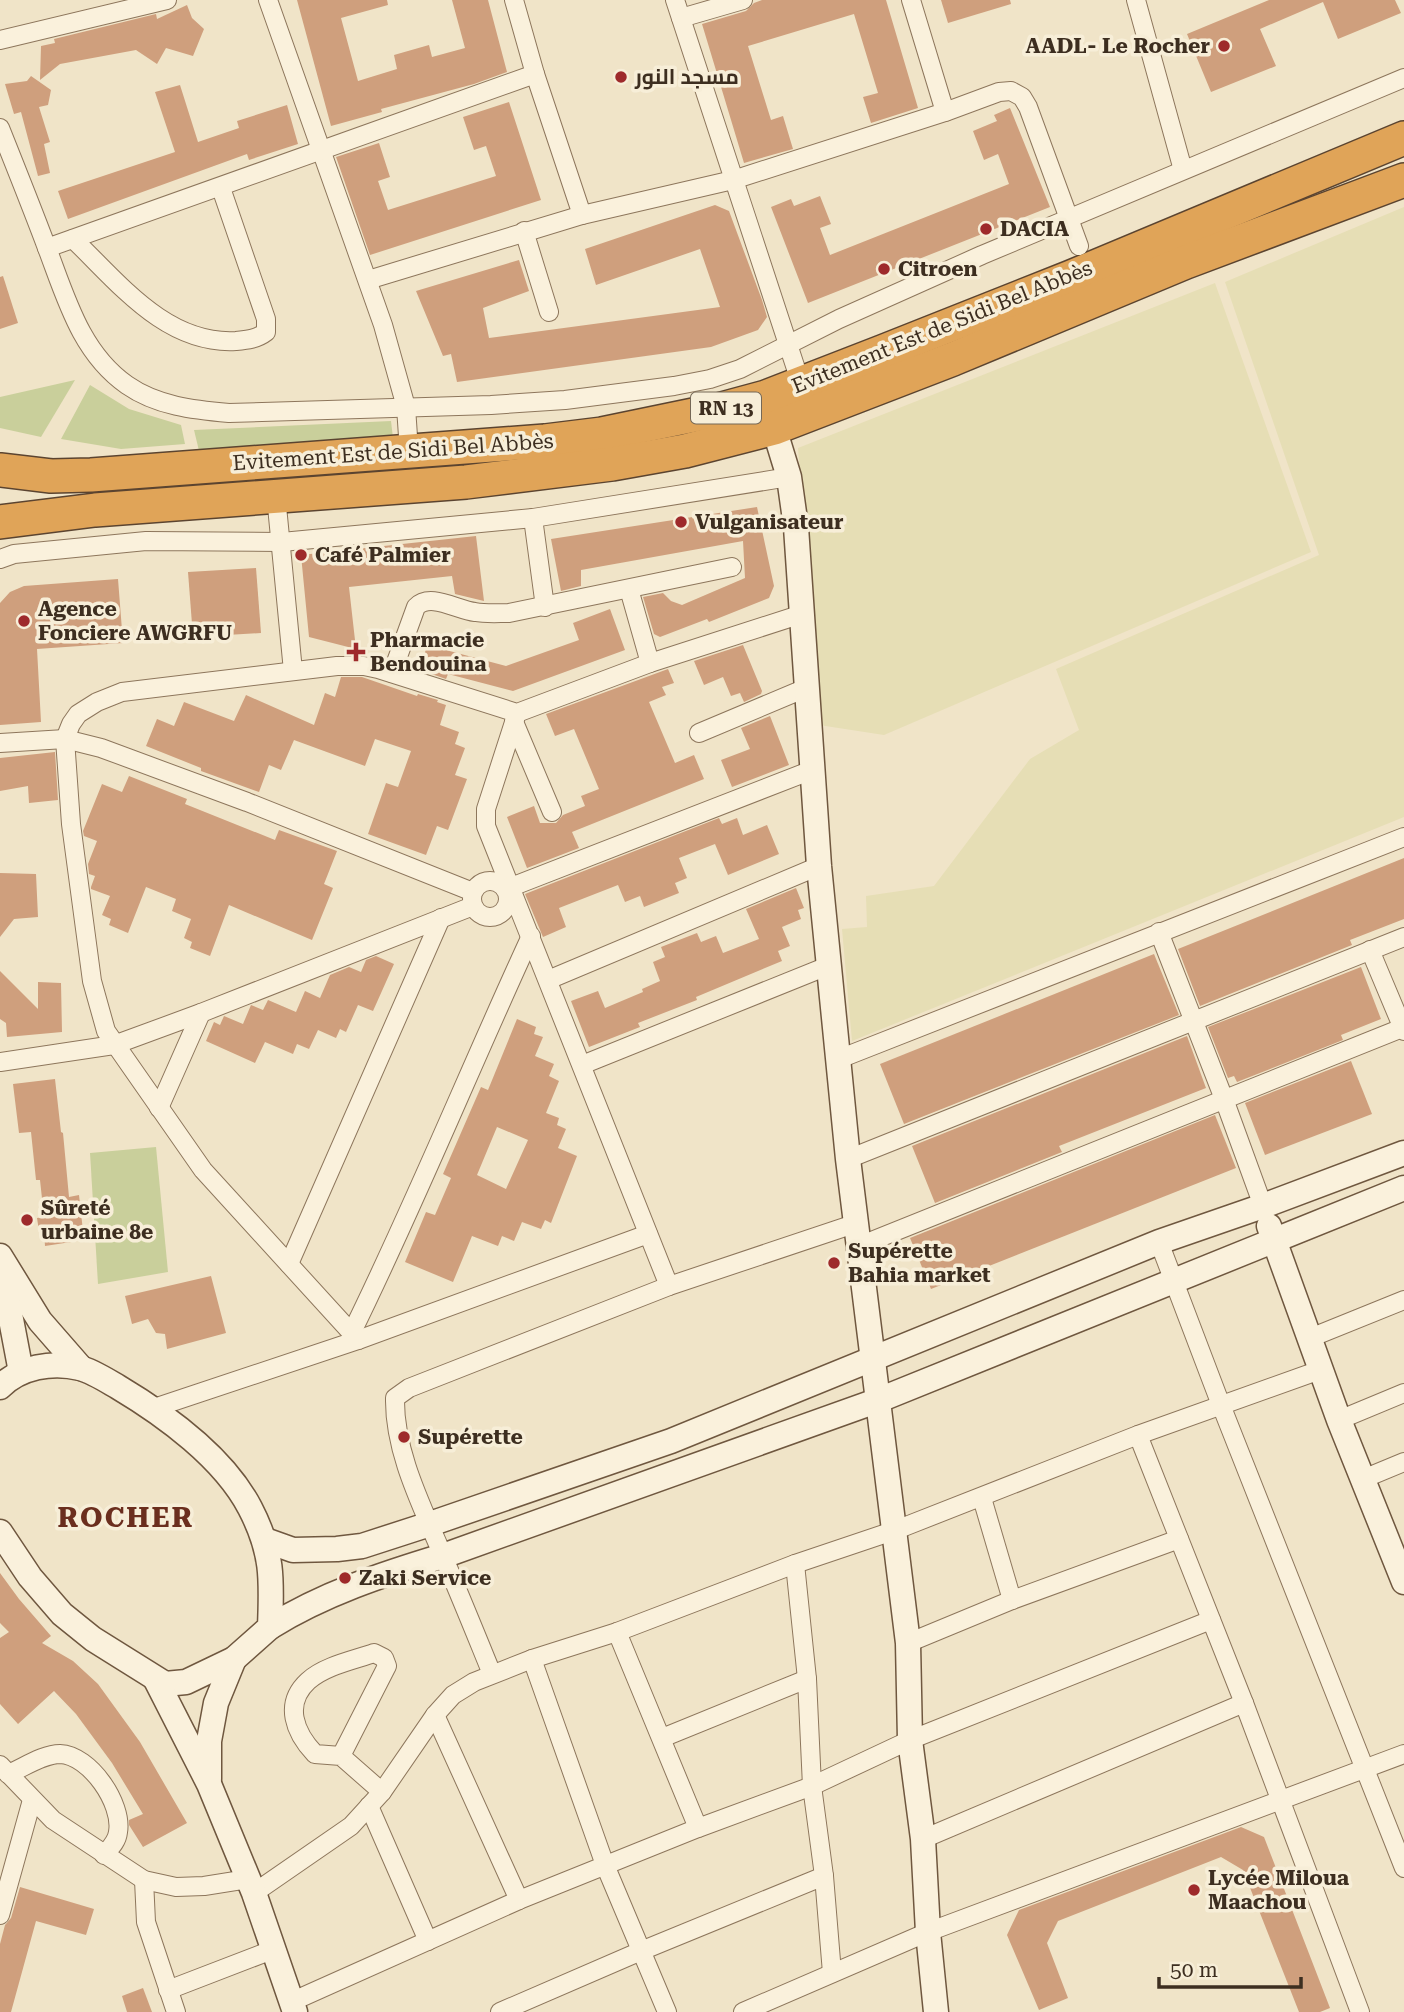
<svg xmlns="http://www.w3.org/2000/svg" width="1404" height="2012" font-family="'Roboto Serif',Cairo,serif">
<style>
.farmland{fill:#e6deb5}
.green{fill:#c9cf9b}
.building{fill:#cf9f7d;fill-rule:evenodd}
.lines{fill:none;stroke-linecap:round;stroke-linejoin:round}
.street-casing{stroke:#8d765c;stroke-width:20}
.secondary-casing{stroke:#6f573f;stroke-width:27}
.highway-casing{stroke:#5b4430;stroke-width:36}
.street{stroke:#faf1dc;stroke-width:18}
.secondary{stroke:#faf1dc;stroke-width:24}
.highway{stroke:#e0a458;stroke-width:33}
.poi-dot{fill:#9e2a2b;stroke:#f7eed8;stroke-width:2.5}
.labels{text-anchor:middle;stroke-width:7;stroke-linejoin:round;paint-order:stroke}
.shield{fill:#f7eed8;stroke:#756857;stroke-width:2}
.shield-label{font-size:19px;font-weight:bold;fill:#3d2e20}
.poi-label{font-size:21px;font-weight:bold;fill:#3d2e20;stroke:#f7eed8;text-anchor:start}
.street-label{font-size:21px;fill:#3d2e20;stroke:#f7eed8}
.district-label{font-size:28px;font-weight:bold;letter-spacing:2px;fill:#6b2e1e;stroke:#f7eed8}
</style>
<rect width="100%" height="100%" fill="#f0e4c8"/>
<g class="farmland">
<polygon points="1404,207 1404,817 852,1041 842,929 867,927 866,896 934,886 1030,759 1079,730 1056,669 1319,555 1225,282"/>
<polygon points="1215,283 1311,552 884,735 819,725 798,448"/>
</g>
<g class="green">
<polygon points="75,380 41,437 0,428 0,397"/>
<polygon points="90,385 129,409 181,425 185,444 121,449 61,439"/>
<polygon points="391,421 393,438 200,455 194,430"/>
<polygon points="156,1147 168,1272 98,1284 90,1153"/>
</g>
<g class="building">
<polygon points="297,0 387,0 388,5 341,18 358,81 397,69 394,55 429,45 432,57 465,48 452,0 488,0 507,72 474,84 381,109 382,112 331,126"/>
<polygon points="762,0 886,0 918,108 871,123 863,97 878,93 854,14 748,46 771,120 783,116 793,149 744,163 702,24 746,11 754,3"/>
<polygon points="941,0 1010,0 1011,4 948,23"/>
<polygon points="1269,0 1395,0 1401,13 1338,39 1323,2 1260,29 1276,66 1211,92 1187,34"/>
<polygon points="187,5 192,18 204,29 193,56 166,48 157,64 136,50 60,64 40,80 41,46 55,43 54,39 156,14 157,19"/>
<polygon points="31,76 51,90 48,105 39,107 50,142 44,144 50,173 38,176 21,112 14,114 5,84 27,81"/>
<polygon points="180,85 198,142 239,128 237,121 287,105 298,144 249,160 247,154 68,219 58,191 175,152 155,92"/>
<polygon points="509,102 541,200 370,255 336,157 379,143 390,177 378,181 388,210 496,176 486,146 474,150 463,117"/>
<polygon points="1010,108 1050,207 808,303 771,207 791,199 794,206 820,196 831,224 820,228 830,255 1009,184 998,154 984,160 973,131 997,121 994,115"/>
<polygon points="715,205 729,211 762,300 767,317 758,330 711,347 457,382 451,354 443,356 416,291 519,260 529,291 483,308 489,338 720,307 700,249 596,285 585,249"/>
<polygon points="3,276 18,323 0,329 0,277"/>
<polygon points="757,507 774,586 769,598 709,622 707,619 660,637 654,634 643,597 663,593 671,601 682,605 745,578 743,541 581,570 581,586 561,591 551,539"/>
<polygon points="476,536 484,601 455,594 452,576 349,587 356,649 309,637 301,555"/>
<polygon points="256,568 261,633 193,637 188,572"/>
<polygon points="118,579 123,643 37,649 41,722 0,725 0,603 10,592 24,586"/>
<polygon points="610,609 625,650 513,691 448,674 446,679 426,672 427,668 421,667 427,645 506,666 579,640 573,623"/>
<polygon points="743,645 762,691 761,694 744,702 740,693 731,696 723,677 704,685 694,661"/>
<polygon points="668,669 674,683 662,687 666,695 649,702 675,763 694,755 704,779 572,832 579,848 527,868 507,817 534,806 540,823 556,823 563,815 585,806 581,796 599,789 574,729 555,736 546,714"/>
<polygon points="341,677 362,677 417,696 418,694 438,700 437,702 446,705 440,725 459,732 455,744 465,748 455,775 467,779 448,830 437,826 426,855 368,834 386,783 398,787 411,751 375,739 365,766 294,740 281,770 269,765 259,792 201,771 201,768 146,746 157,719 174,726 184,702 234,721 246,695 314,725 325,693 335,697"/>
<polygon points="770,716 789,765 732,787 721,760 750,749 741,728"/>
<polygon points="55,752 58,800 29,803 28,786 0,791 0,758"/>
<polygon points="129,776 187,799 185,804 275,840 279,830 337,851 324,884 333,888 312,940 229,905 210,956 190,948 192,942 184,938 191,919 172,911 176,899 146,887 128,933 109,925 111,919 102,915 110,896 91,889 91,887 95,876 89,874 88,864 97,841 84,836 83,831 102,784 122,792"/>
<polygon points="719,818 722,824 737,818 743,835 767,825 779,854 728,875 715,844 679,858 687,878 675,883 679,893 644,907 640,896 625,902 618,885 559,908 566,927 543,937 525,894"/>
<polygon points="1404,858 1404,919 1350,940 1352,945 1200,1006 1178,949"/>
<polygon points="0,873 36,874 38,917 14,919 0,937"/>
<polygon points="796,888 804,908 798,910 801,919 782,927 790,946 778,951 782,961 696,997 697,1000 638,1023 640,1027 589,1047 571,1001 598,991 605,1008 643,992 642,989 660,981 653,962 665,957 661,947 697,933 701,942 716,936 723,953 759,939 746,909"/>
<polygon points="1154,954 1179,1015 904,1124 880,1064"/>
<polygon points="376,956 394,964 373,1011 358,1005 346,1032 340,1029 336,1038 318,1030 309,1049 297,1044 293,1054 265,1042 255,1063 206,1041 214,1022 220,1025 224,1016 243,1024 251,1005 263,1010 268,1000 296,1012 305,991 320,998 330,975 349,967 361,972 366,960"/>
<polygon points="1361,967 1381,1019 1341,1035 1343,1040 1237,1082 1234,1076 1228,1078 1208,1027"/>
<polygon points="0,971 38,1009 38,982 61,983 62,1032 7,1037 6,1023 0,1019"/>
<path d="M517,1019L536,1027L534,1034L543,1037L535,1056L554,1064L549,1076L559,1081L546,1113L559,1118L557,1125L566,1129L558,1148L577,1156L551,1223L545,1220L541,1229L522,1222L514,1241L502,1236L498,1246L472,1236L453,1282L405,1262L426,1212L435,1215L451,1178L443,1174L481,1087L488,1090ZM497,1127L528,1140L506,1189L477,1175Z"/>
<polygon points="1187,1036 1206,1088 1059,1146 1062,1152 935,1203 912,1146"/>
<polygon points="1351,1061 1372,1114 1265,1155 1245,1103"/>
<polygon points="55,1079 61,1132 63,1133 69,1197 79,1195 84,1240 45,1246 44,1231 39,1231 37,1218 44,1217 40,1180 36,1180 31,1132 19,1133 13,1084"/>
<polygon points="1215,1115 1236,1168 931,1289 910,1238"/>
<polygon points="211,1276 226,1333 167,1349 165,1334 156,1333 148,1319 132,1324 125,1296"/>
<polygon points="0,1573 19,1599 51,1636 42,1643 73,1661 98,1684 140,1742 187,1823 143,1847 129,1825 129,1820 143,1814 112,1763 76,1714 54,1691 18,1724 0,1704 0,1638 9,1632 0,1623"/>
<polygon points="1241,1827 1264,1837 1330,2008 1320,2012 1299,2012 1243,1870 1221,1857 1058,1921 1047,1943 1068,1998 1039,2010 1007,1935 1019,1910"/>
<polygon points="20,1887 94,1909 86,1935 36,1921 11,2012 0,2012 0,1944 5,1925 11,1918"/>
<polygon points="143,1988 152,2012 127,2012 122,1996"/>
</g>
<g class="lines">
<g class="street-casing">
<g id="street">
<polyline points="268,0 383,325 406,407 409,451"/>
<polyline points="514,0 535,74 582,215"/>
<polyline points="675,0 801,384"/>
<polyline points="911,0 945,112"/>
<polyline points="1136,0 1183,170"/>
<polyline points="681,18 743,0"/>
<polyline points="0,40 167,0"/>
<path d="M0,128C16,168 32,208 47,248C66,298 81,353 127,385C157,406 194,410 229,413L491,405L565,400L674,386L710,379L740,369L839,319L982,255L1404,78"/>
<polyline points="524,231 549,312"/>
<path d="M73,239C119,283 166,345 236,341C247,340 257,339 266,332V319L221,188"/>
<polyline points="47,248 535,74"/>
<polyline points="368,280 582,215 733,180 945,112 999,92 1011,91 1022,97 1028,107 1079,246"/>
<polyline points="276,496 293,671"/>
<polyline points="533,518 545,607"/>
<polyline points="0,559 14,554 146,541 282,542 533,518 789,477"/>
<polyline points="629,589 650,663"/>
<path d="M392,673L416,607C430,592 457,610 475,612C486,614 498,613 509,613L732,567"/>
<polyline points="517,713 486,809 486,826 669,1286"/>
<polyline points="514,722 552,812"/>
<polyline points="699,733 806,688"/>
<polyline points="0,743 65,739 101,748 247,802 473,892"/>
<circle cx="490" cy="899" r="18"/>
<polyline points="506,889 812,770"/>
<polyline points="1159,932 1224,1099 1263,1206"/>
<polyline points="1370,950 1404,1031"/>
<polyline points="548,980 819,866"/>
<polyline points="839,1059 1404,837"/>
<polyline points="0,1062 114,1045 201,1013 473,906"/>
<polyline points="582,1065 830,965"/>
<polyline points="159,1108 201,1013"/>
<polyline points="848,1159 1404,937"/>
<polyline points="1159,1242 1221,1405 1404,1868"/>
<polyline points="859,1246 1402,1028"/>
<polyline points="289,1264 441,918"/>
<path d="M352,1332C416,1202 470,1068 531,936"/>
<polyline points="1310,1338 1404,1300"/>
<polyline points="358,1340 203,1170 106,1031 92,981 71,824 65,739 71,724 78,714 97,702 122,692 337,666 364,666 378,669 517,713 650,663 802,614"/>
<polyline points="154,1408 358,1340 648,1234"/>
<polyline points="1339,1420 1404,1393"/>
<polyline points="1138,1435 1244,1703 1360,2012"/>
<polyline points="1363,1479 1404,1462"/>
<polyline points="982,1498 1012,1600"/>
<polyline points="795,1564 807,1679 812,1786 824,1876 832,1973"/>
<polyline points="617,1632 698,1828"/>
<polyline points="908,1643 1012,1600 1179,1539"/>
<polyline points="532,1659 605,1865 667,2012"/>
<path d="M492,1674C476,1635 460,1595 443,1556C422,1506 394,1452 395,1398L409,1388L669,1286L857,1223"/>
<polyline points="435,1715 519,1900"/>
<polyline points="662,1738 807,1679"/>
<path d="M341,1756L387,1666L384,1658L374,1653C354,1660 324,1666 308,1681C283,1704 295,1733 315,1754L341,1756L382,1792"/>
<polyline points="0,1765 53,1820 144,1880 176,1887 204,1886 248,1879"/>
<path d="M8,1774C23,1768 43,1754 60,1754C90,1755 123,1804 118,1832C117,1842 110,1848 104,1855"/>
<polyline points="369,1806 428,1941"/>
<polyline points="923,1839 1244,1703"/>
<polyline points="144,1880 146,1922 176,2012"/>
<polyline points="254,1893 351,1826 382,1792 435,1715 453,1695 474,1682 532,1659 617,1632 795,1564 896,1530 1138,1435 1320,1370"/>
<polyline points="0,1915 32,1800"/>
<polyline points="168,1990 272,1950"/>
<polyline points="291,2002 519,1900 698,1828 812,1786 910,1740 1211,1620"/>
<polyline points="500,2012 641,1951 824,1876"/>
<polyline points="743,2012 928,1932 1404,1754"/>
</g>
</g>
<g class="secondary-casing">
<g id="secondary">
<polyline points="774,428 789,477 796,527 819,866 848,1159 908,1643 910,1740 923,1839 928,1932 936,2012"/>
<polyline points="1269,1226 1339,1420 1404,1582"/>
<polyline points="0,1256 40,1321 81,1368"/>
<polyline points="3,1277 21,1372"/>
<path d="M0,1387C20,1367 52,1361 80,1368C92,1371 106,1380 118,1387C165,1415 224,1458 250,1508C273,1552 272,1579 270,1627L234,1659L186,1682L165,1684L93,1639L62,1614L30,1577L0,1532"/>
<polyline points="265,1540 293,1550 337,1549 362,1546 430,1524 671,1441 1159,1242 1263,1206 1404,1153"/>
<path d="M270,1627C323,1594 383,1574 443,1556L879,1400L1404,1188"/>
<polyline points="156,1680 209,1784 254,1893 295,2012"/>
<polyline points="209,1779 209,1741 216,1703 234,1659"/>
</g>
</g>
<g class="highway-casing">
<g id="highway">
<polyline points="0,470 51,476 91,475 545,441 602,434 718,410 766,397 882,352 1071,277 1404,138"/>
<polyline points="0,522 95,510 466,482 612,464 685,451 774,428 953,359 1186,262 1404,180"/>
</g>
</g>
<use href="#street" class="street"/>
<use href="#secondary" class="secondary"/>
<use href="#highway" class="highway"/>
</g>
<g class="poi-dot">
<circle cx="1224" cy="46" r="7"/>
<circle cx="621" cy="77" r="7"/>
<circle cx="986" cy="229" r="7"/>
<circle cx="884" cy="269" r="7"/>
<circle cx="681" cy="522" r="7"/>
<circle cx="301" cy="555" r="7"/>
<circle cx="24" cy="621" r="7"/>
<path d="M352.5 641.5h7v7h7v7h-7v7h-7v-7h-7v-7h7z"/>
<circle cx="27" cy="1220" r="7"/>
<circle cx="834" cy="1263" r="7"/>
<circle cx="404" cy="1437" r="7"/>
<circle cx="345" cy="1578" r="7"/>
<circle cx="1194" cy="1890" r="7"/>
</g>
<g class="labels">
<rect class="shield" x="691" y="392.5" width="70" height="31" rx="5"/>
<g class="shield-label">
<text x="726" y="415">RN 13</text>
</g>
<g class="poi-label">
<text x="1210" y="53" text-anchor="end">AADL- Le Rocher</text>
<text x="635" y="84">مسجد النور</text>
<text x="1000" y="236">DACIA</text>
<text x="898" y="276">Citroen</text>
<text x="695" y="529">Vulganisateur</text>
<text x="315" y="562">Café Palmier</text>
<text x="38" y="616">Agence<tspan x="38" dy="24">Fonciere AWGRFU</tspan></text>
<text x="370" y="647">Pharmacie<tspan x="370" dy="24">Bendouina</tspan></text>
<text x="41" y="1215">Sûreté<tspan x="41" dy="24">urbaine 8e</tspan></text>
<text x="848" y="1258">Supérette<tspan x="848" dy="24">Bahia market</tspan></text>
<text x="418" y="1444">Supérette</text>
<text x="359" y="1585">Zaki Service</text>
<text x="1208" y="1885">Lycée Miloua<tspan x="1208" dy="24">Maachou</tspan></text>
</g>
<g class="street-label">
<text transform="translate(942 327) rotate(-22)" y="7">Evitement Est de Sidi Bel Abbès</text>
<text transform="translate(393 452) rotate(-4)" y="7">Evitement Est de Sidi Bel Abbès</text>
</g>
<g class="district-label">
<text x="126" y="1527">ROCHER</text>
</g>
</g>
<path d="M1159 1977v10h142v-10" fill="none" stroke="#3d2e20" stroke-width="3.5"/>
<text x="1170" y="1977" font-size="21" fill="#3d2e20" stroke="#f7eed8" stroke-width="5" paint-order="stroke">50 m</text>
</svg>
